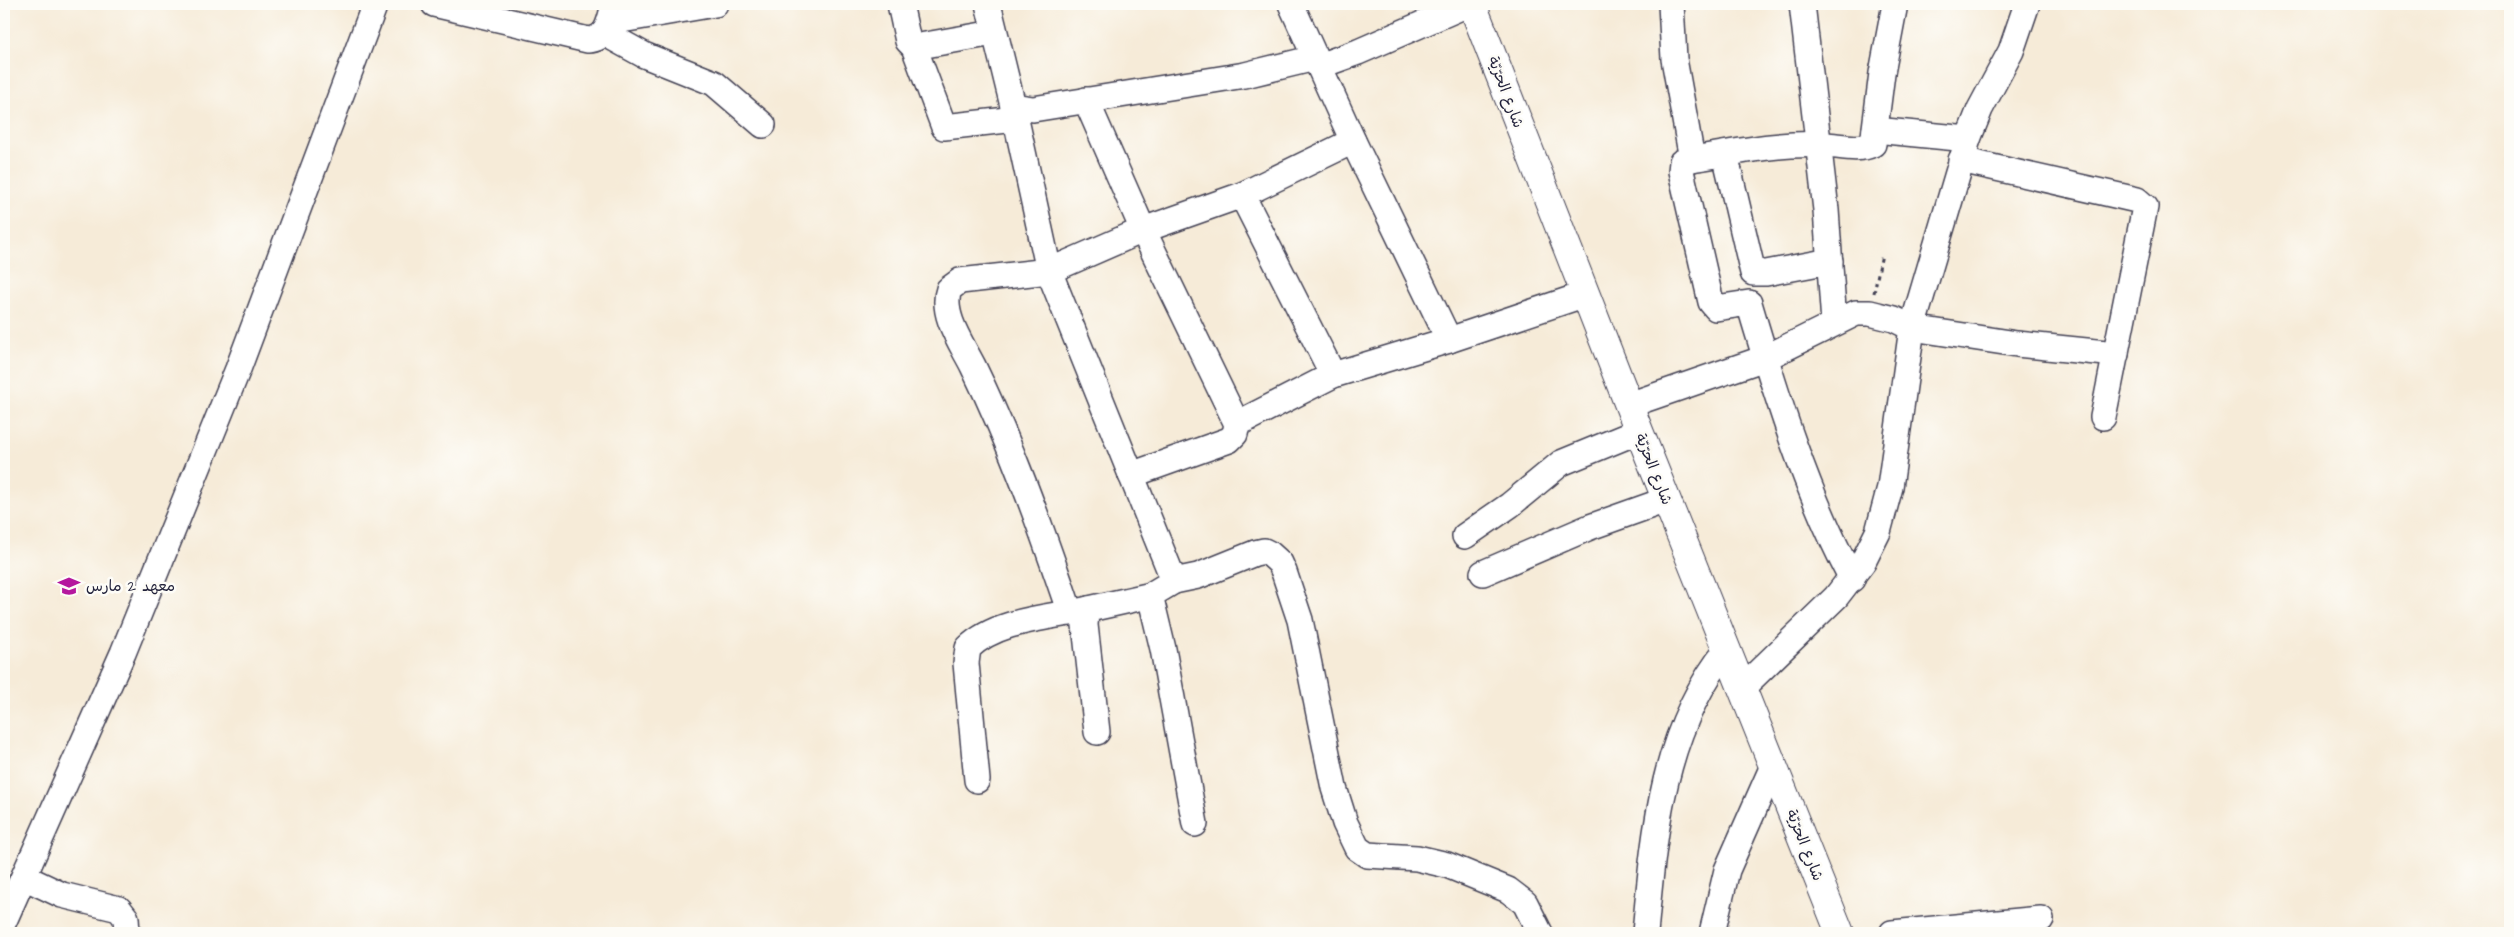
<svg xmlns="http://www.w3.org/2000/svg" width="2514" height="937" font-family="'Architects Daughter','Playpen Sans Arabic',sans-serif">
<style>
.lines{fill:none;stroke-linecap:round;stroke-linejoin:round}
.minor-casing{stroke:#424053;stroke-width:28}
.major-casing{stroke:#424053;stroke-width:30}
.path{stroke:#424053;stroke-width:3;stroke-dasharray:4 4;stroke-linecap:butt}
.minor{stroke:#fff;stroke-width:25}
.major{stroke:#fff;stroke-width:28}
.labels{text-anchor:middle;stroke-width:5;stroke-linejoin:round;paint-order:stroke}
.street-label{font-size:15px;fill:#22223b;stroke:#fdfcf7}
.poi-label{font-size:15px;fill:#22223b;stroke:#fdfcf7;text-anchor:start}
</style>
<rect width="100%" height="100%" fill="#fdfcf7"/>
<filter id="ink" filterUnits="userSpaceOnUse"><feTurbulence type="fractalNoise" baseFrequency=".02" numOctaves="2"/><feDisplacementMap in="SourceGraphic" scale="10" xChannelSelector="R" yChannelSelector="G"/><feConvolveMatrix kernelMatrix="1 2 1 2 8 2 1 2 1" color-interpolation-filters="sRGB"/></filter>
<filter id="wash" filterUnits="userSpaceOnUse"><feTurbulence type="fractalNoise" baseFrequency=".0096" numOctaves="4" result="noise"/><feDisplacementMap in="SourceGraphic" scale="20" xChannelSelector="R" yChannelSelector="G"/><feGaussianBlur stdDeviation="1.12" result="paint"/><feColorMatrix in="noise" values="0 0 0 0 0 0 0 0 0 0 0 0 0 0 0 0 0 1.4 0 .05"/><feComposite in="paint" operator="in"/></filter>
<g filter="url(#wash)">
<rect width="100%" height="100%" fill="#f6ebd8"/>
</g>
<g filter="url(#ink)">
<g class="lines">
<g class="minor-casing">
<g id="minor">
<path d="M434,4L588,40C608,39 610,20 614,4"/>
<polyline points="900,4 908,41 914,47 994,33"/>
<polyline points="988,4 1013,106 1033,109 1245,75 1315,58"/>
<polyline points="1291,4 1353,141 1449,340 1586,294"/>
<path d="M1671,4L1674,59L1692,159L1682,162L1681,171L1711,302L1716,308L1749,303C1777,398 1806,492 1852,579"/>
<polyline points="1802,4 1826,210 1834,323"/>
<polyline points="610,22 715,4"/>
<polyline points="604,33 644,55 714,83 763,125"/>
<polyline points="914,47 944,127 1016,119"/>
<polyline points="1319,66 1358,52 1468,4"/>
<polyline points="1086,100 1143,230 1237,424 1235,434 1229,440 1131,475"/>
<polyline points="1013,106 1049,271 1174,581 1154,593 1151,599 1163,649 1195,824"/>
<polyline points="1875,130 1968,139"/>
<polyline points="1725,154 1753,273 1766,273 1830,261"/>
<path d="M1692,159C1736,152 1782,142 1827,145C1841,146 1859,151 1873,144L1882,73L1895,4"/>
<polyline points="1961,160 2137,200 2145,207 2103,417"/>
<polyline points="1242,195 1333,375"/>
<polyline points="1629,405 1765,358 1856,313 1870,313 1894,319 1912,328 2017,344 2116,354"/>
<polyline points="1237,424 1333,375 1449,340"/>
<polyline points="1465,536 1510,505 1561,463 1639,431"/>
<polyline points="1483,573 1590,527 1666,500"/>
<polyline points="1174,581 1198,576 1255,553 1264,551 1270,554 1280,563 1284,572 1300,620 1334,788 1345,823 1357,848 1367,855 1417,858 1447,865 1508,890 1525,903 1540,933"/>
<path d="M1070,613C1042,530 1012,446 973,366C962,344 940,314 949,289L960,281L1049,271L1143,230L1242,195L1353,141"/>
<polyline points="1742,688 1836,597 1863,562 1878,532 1890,487 1912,328 1968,139 1980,109 2011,51 2027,4"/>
<polyline points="1097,732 1085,625 1086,613 1089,609 1152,595"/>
<path d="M977,780L966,663L968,648C998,619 1050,618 1089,609"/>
<polyline points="24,877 62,895 119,909 126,918 127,933"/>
<polyline points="4,921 123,653 238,369 375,4"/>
<path d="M1645,933C1654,835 1662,730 1727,650"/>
<polyline points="1712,933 1727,870 1773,766"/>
<polyline points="1892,933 2041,919"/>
</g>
</g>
<g class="major-casing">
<polyline id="major" points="1472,4 1639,431 1840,933"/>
</g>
<polyline class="path" points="1874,293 1882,254"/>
<use href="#minor" class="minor"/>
<use href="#major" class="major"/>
</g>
</g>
<defs>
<g id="school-bare" transform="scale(1.725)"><path d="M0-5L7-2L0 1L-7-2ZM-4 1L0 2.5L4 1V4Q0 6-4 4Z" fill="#b5179e" stroke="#fdfcf7" stroke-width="2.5" paint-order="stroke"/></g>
</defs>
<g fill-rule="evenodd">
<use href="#school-bare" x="69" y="586"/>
</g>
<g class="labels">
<g class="street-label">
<text transform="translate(1506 92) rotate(69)" y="5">شارع الحرّيّة</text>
<text transform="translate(1654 469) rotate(68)" y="5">شارع الحرّيّة</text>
<text transform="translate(1805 845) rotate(68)" y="5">شارع الحرّيّة</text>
</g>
<g class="poi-label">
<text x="86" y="591">معهد 2 مارس</text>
</g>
</g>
<rect width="2514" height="937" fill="none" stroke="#fdfcf7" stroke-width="20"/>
</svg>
